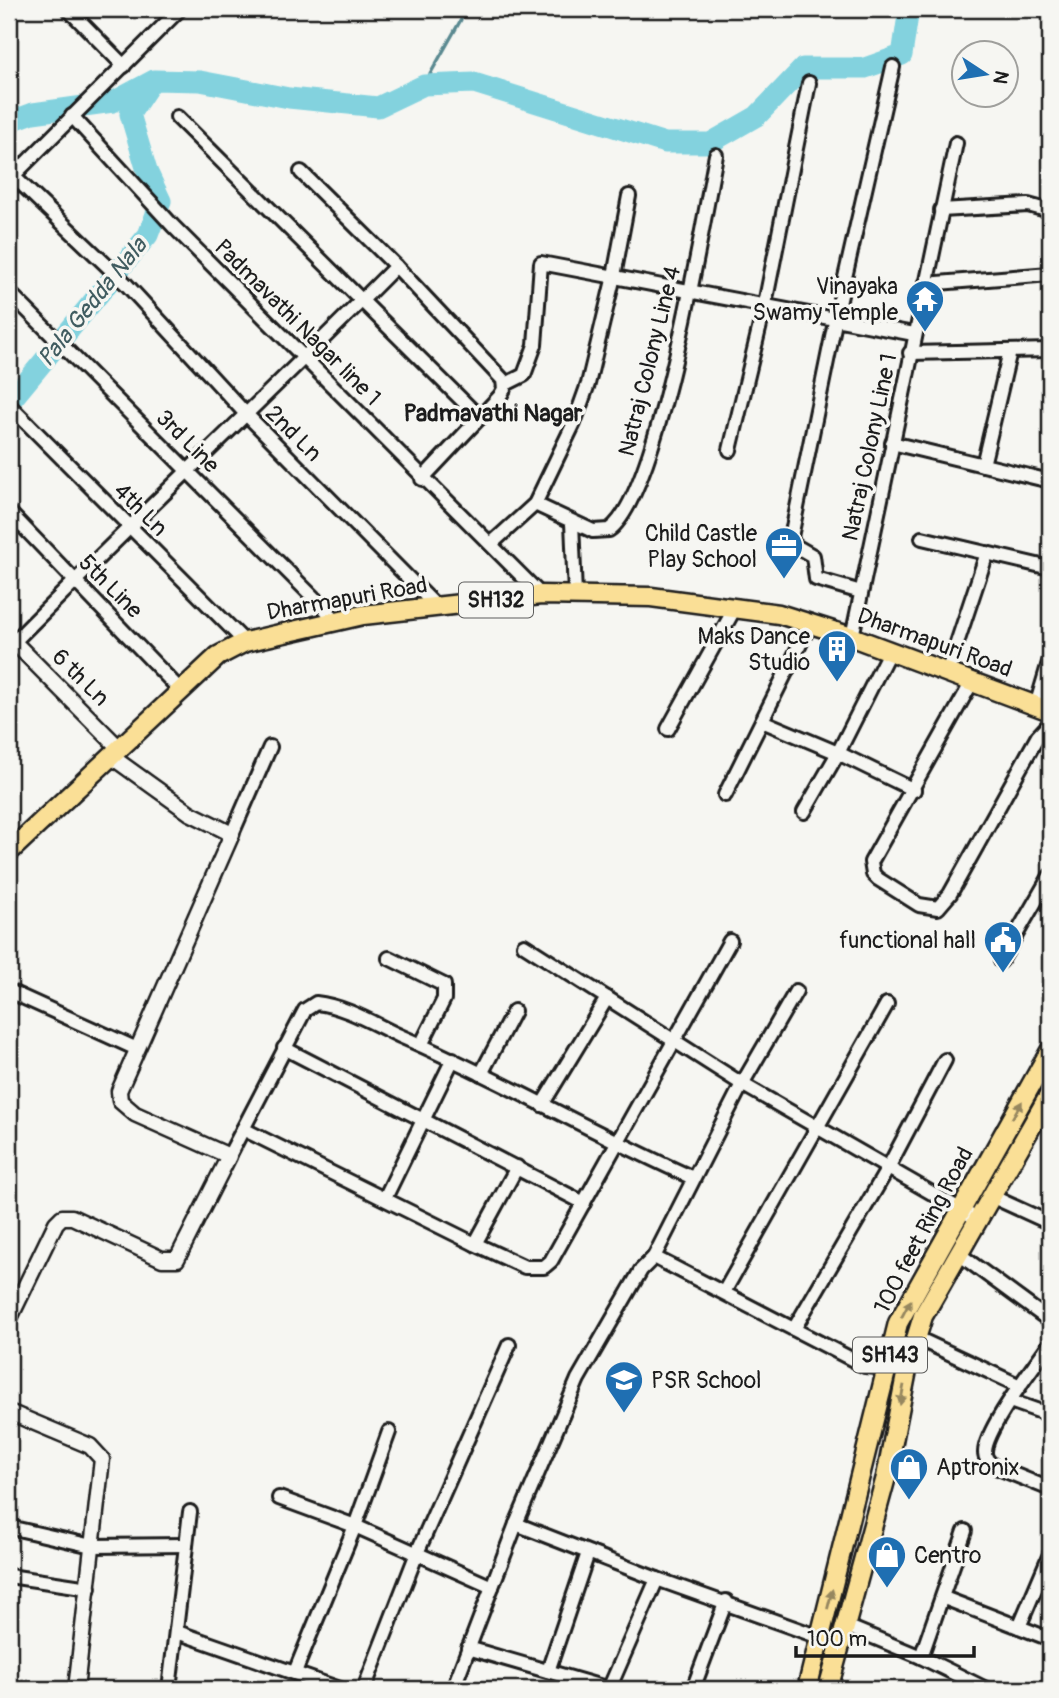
<svg xmlns="http://www.w3.org/2000/svg" width="1059" height="1698" font-family="Pangolin,sans-serif">
<style>
.lines{fill:none;stroke-linecap:round;stroke-linejoin:round}
.stream{stroke:#5a8990;stroke-width:3.5}
.river{stroke:#83d2de;stroke-width:21}
.minor-casing{stroke:#1c1c1c;stroke-width:18}
.tertiary-casing{stroke:#1c1c1c;stroke-width:19}
.primary-casing{stroke:#1c1c1c;stroke-width:23}
.minor{stroke:#f6f6f2;stroke-width:12}
.tertiary{stroke:#f6f6f2;stroke-width:14}
.primary{stroke:#fadf96;stroke-width:18}
.oneway{fill:#96875f}
.labels{text-anchor:middle;stroke-width:7;stroke-linejoin:round;paint-order:stroke}
.shield{fill:#f6f6f2;stroke:#5d5d5c;stroke-width:2}
.shield-label{font-size:21px;font-weight:bold;fill:#1c1c1c}
.poi-label{font-size:23px;fill:#1c1c1c;stroke:#f6f6f2;text-anchor:end}
.street-label{font-size:23px;fill:#1c1c1c;stroke:#f6f6f2}
.water-label{font-size:24px;font-style:italic;fill:#405c60;stroke:#f6f6f2}
.neighbourhood-label{font-size:24px;font-weight:bold;fill:#1c1c1c;stroke:#f6f6f2}
</style>
<rect width="100%" height="100%" fill="#f6f6f2"/>
<filter id="ink" filterUnits="userSpaceOnUse"><feTurbulence type="fractalNoise" baseFrequency=".0143" numOctaves="2"/><feDisplacementMap in="SourceGraphic" scale="14" xChannelSelector="R" yChannelSelector="G"/><feConvolveMatrix kernelMatrix="1 2 1 2 8 2 1 2 1" color-interpolation-filters="sRGB"/></filter>
<g filter="url(#ink)">
<g class="lines">
<polyline class="stream" points="424,85 467,9"/>
<g class="river">
<polyline points="9,122 33,113 113,102 154,80 200,81 289,98 378,107 424,85 474,83 665,143 710,143 757,116 803,68 865,68 902,55 909,9"/>
<polyline points="9,403 148,235 161,201 147,171 130,114 150,84"/>
</g>
<g class="minor-casing">
<g id="minor">
<polyline points="68,9 124,66"/>
<polyline points="72,116 173,226 541,595"/>
<polyline points="177,117 480,418"/>
<polyline points="9,172 126,284 245,413 437,607"/>
<polyline points="301,172 396,266 503,380 504,389 500,396 422,479"/>
<polyline points="9,180 180,9"/>
<polyline points="941,210 1028,205 1050,211"/>
<polyline points="925,284 1050,274"/>
<polyline points="9,292 337,621"/>
<polyline points="910,353 1050,350"/>
<polyline points="504,385 524,375 535,345 541,263 914,334"/>
<polyline points="9,405 245,642"/>
<polyline points="892,443 1050,481"/>
<polyline points="730,450 765,304 809,83"/>
<polyline points="983,465 1010,351"/>
<path d="M535,504L593,531L609,530C659,495 703,223 716,155"/>
<polyline points="9,512 181,691"/>
<polyline points="572,522 575,595"/>
<polyline points="922,538 1050,568"/>
<polyline points="491,544 535,504 574,423 588,384 614,276 629,196"/>
<polyline points="861,592 816,579 813,556 794,545 791,537 836,317 893,67"/>
<polyline points="852,637 956,143"/>
<path d="M9,647C136,518 269,395 396,266"/>
<polyline points="947,673 987,553"/>
<polyline points="972,682 871,862 873,874 878,879 919,905 938,908 950,894 1038,736 1050,723"/>
<polyline points="1036,706 1050,659"/>
<polyline points="762,721 838,753 914,790"/>
<polyline points="668,729 736,606"/>
<polyline points="725,795 810,624"/>
<polyline points="804,812 838,753 889,652"/>
<polyline points="232,834 270,747"/>
<polyline points="524,945 742,1084 977,1219"/>
<polyline points="389,958 444,985 444,999 421,1045"/>
<polyline points="1001,961 1050,876"/>
<polyline points="9,991 137,1049"/>
<polyline points="284,1048 584,1203"/>
<polyline points="481,1074 514,1011"/>
<polyline points="542,1105 607,998"/>
<polyline points="243,1129 475,1244 525,1267 544,1267 551,1261 730,941"/>
<path d="M229,1156L305,1010L316,1003C345,1006 374,1024 400,1036C500,1079 594,1134 693,1178"/>
<polyline points="991,1196 1050,1223"/>
<polyline points="385,1198 453,1059"/>
<polyline points="475,1244 517,1167"/>
<polyline points="959,1254 1050,1321"/>
<polyline points="654,1257 742,1084 796,991"/>
<polyline points="724,1292 887,1004"/>
<polyline points="794,1329 888,1168 945,1060"/>
<polyline points="917,1338 1020,1386"/>
<path d="M1050,1343C1036,1364 984,1430 985,1453C985,1459 989,1462 993,1466L1050,1489"/>
<polyline points="1010,1401 1050,1415"/>
<polyline points="279,1498 355,1526 492,1587"/>
<polyline points="516,1524 657,1579 839,1644"/>
<polyline points="9,1527 92,1546 186,1545"/>
<polyline points="9,1576 89,1588"/>
<polyline points="944,1598 1050,1639"/>
<polyline points="844,1625 921,1657 986,1689"/>
<polyline points="1019,1627 1050,1554"/>
<polyline points="177,1632 340,1689"/>
<polyline points="468,1648 609,1689"/>
<polyline points="921,1657 965,1531"/>
<polyline points="548,1671 588,1553"/>
<polyline points="295,1672 355,1526 389,1432"/>
<polyline points="9,1688 14,1689"/>
<polyline points="169,1689 190,1512"/>
<polyline points="364,1689 417,1553 509,1345"/>
<polyline points="453,1689 516,1524 578,1379 641,1270 654,1257 865,1366 886,1368"/>
<polyline points="609,1689 657,1579"/>
<polyline points="693,1689 726,1601"/>
</g>
</g>
<g class="tertiary-casing">
<g id="tertiary">
<polyline points="9,637 120,749"/>
<polyline points="9,1320 56,1223 62,1217 72,1217 162,1259 177,1259 229,1156 135,1114 120,1101 119,1091 232,834 190,813 112,757"/>
<polyline points="9,1412 90,1446 102,1459 76,1689"/>
</g>
</g>
<g class="primary-casing">
<g id="primary">
<polyline points="9,852 218,656 245,642 363,615 541,595 651,597 779,614 852,637 1050,711"/>
<polyline points="807,1689 898,1323 1050,1051"/>
<polyline points="828,1689 886,1477 908,1365 923,1316 1050,1094"/>
</g>
</g>
<use href="#minor" class="minor"/>
<use href="#tertiary" class="tertiary"/>
<use href="#primary" class="primary"/>
</g>
<defs><path id="oneway-solid" d="M-6-.8H1V-3.2L6.5 0L1 3.2V.8H-6Z" transform="scale(1.75)"/></defs>
<g class="oneway">
<use href="#oneway-solid" transform="translate(1017 1110) rotate(-60)"/>
<use href="#oneway-solid" transform="translate(906 1309) rotate(-62)"/>
<use href="#oneway-solid" transform="translate(902 1395) rotate(101)"/>
<use href="#oneway-solid" transform="translate(830 1599) rotate(-76)"/>
</g>
</g>
<defs>
<g id="temple-pin" transform="scale(2.0125)"><path d="M0 17L-7.5 6A9.5 9.5 0 1 1 7.5 6Z" fill="#1f6fb2" stroke="#f6f6f2"/><path d="M0-6L5-2H3V0L6.5 2.5H4V6H1.5V3h-3V6H-4V2.5H-6.5L-3 0V-2H-5Z" fill="#fff"/></g>
<g id="office-pin" transform="scale(2.0125)"><path d="M0 17L-7.5 6A9.5 9.5 0 1 1 7.5 6Z" fill="#1f6fb2" stroke="#f6f6f2"/><path d="M-6-3h4V-5.5h4V-3h4V5H-6ZM-1-4.5V-3h2v-1.5ZM-6 0V1H6V0Z" fill="#fff"/></g>
<g id="building-pin" transform="scale(2.0125)"><path d="M0 17L-7.5 6A9.5 9.5 0 1 1 7.5 6Z" fill="#1f6fb2" stroke="#f6f6f2"/><path d="M-4-6H4V6H1V3H-1V6H-4ZM-2.5-4.3h1.7v1.8h-1.7ZM.8-4.3h1.7v1.8H.8ZM-2.5-1h1.7V.8h-1.7ZM.8-1h1.7V.8H.8Z" fill="#fff"/></g>
<g id="civic-pin" transform="scale(2.0125)"><path d="M0 17L-7.5 6A9.5 9.5 0 1 1 7.5 6Z" fill="#1f6fb2" stroke="#f6f6f2"/><path d="M-.6-6.5H3V-4.5H.6V-3L4-1V1h2V6H-6V1h2V-1L-.6-3ZM-1.2 2.5V6h2.4V2.5Z" fill="#fff"/></g>
<g id="school-pin" transform="scale(2.0125)"><path d="M0 17L-7.5 6A9.5 9.5 0 1 1 7.5 6Z" fill="#1f6fb2" stroke="#f6f6f2"/><path d="M0-5L7-2L0 1L-7-2ZM-4 1L0 2.5L4 1V4Q0 6-4 4Z" fill="#fff"/></g>
<g id="shop-pin" transform="scale(2.0125)"><path d="M0 17L-7.5 6A9.5 9.5 0 1 1 7.5 6Z" fill="#1f6fb2" stroke="#f6f6f2"/><path d="M-5-2.5h2.3a2.7 3.5 0 0 1 5.4 0H5L5.5 6h-11ZM-1.5-2.5h3a1.5 2.3 0 0 0-3 0Z" fill="#fff"/></g>
</defs>
<g fill-rule="evenodd">
<use href="#temple-pin" x="925" y="299"/>
<use href="#office-pin" x="784" y="546"/>
<use href="#building-pin" x="837" y="649"/>
<use href="#civic-pin" x="1003" y="940"/>
<use href="#school-pin" x="624" y="1380"/>
<use href="#shop-pin" x="909" y="1467"/>
<use href="#shop-pin" x="887" y="1555"/>
</g>
<g class="labels">
<g class="shield">
<rect x="459" y="582.5" width="74" height="35" rx="5"/>
<rect x="853" y="1337.5" width="74" height="35" rx="5"/>
</g>
<g class="shield-label">
<text x="496" y="607">SH132</text>
<text x="890" y="1362">SH143</text>
</g>
<g class="poi-label">
<text x="898" y="294">Vinayaka<tspan x="898" dy="26">Swamy Temple</tspan></text>
<text x="757" y="541">Child Castle<tspan x="757" dy="26">Play School</tspan></text>
<text x="810" y="644">Maks Dance<tspan x="810" dy="26">Studio</tspan></text>
<text x="976" y="948">functional hall</text>
<text x="651" y="1388" text-anchor="start">PSR School</text>
<text x="936" y="1475" text-anchor="start">Aptronix</text>
<text x="914" y="1563" text-anchor="start">Centro</text>
</g>
<g class="street-label">
<text transform="translate(298 322) rotate(45)" y="8">Padmavathi Nagar line 1</text>
<text transform="translate(649 361) rotate(-76)" y="8">Natraj Colony Line 4</text>
<text transform="translate(294 433) rotate(45)" y="8">2nd Ln</text>
<text transform="translate(188 441) rotate(45)" y="8">3rd Line</text>
<text transform="translate(869 447) rotate(-78)" y="8">Natraj Colony Line 1</text>
<text transform="translate(141 509) rotate(45)" y="8">4th Ln</text>
<text transform="translate(111 586) rotate(45)" y="8">5th Line</text>
<text transform="translate(347 598) rotate(-10)" y="8">Dharmapuri Road</text>
<text transform="translate(935 642) rotate(20)" y="8">Dharmapuri Road</text>
<text transform="translate(81 677) rotate(45)" y="8">6 th Ln</text>
<text transform="translate(923 1230) rotate(-62)" y="8">100 feet Ring Road</text>
</g>
<g class="water-label">
<text transform="translate(92 302) rotate(-51)" y="8">Pala Gedda Nala</text>
</g>
<g class="neighbourhood-label">
<text x="493" y="421">Padmavathi Nagar</text>
</g>
</g>
<rect width="1059" height="1698" fill="none" stroke="#f6f6f2" stroke-width="35"/>
<rect x="18" y="18" width="1024" height="1663" fill="none" stroke="#1c1c1c" stroke-width="2.5" filter="url(#ink)"/>
<g transform="translate(985 74) rotate(102)"><circle r="33" fill="#f6f6f2" stroke="#9f9f9c" stroke-width="2"/>
<path d="M0-5L12 26L0 18L-12 26Z" fill="#1f6fb2"/>
<text y="-10" font-size="19" font-weight="bold" text-anchor="middle" fill="#1c1c1c">N</text>
</g>
<path d="M796 1646v10h178v-10" fill="none" stroke="#1c1c1c" stroke-width="3.5"/>
<text x="807" y="1646" font-size="21" fill="#1c1c1c" stroke="#f6f6f2" stroke-width="5" paint-order="stroke">100 m</text>
</svg>
